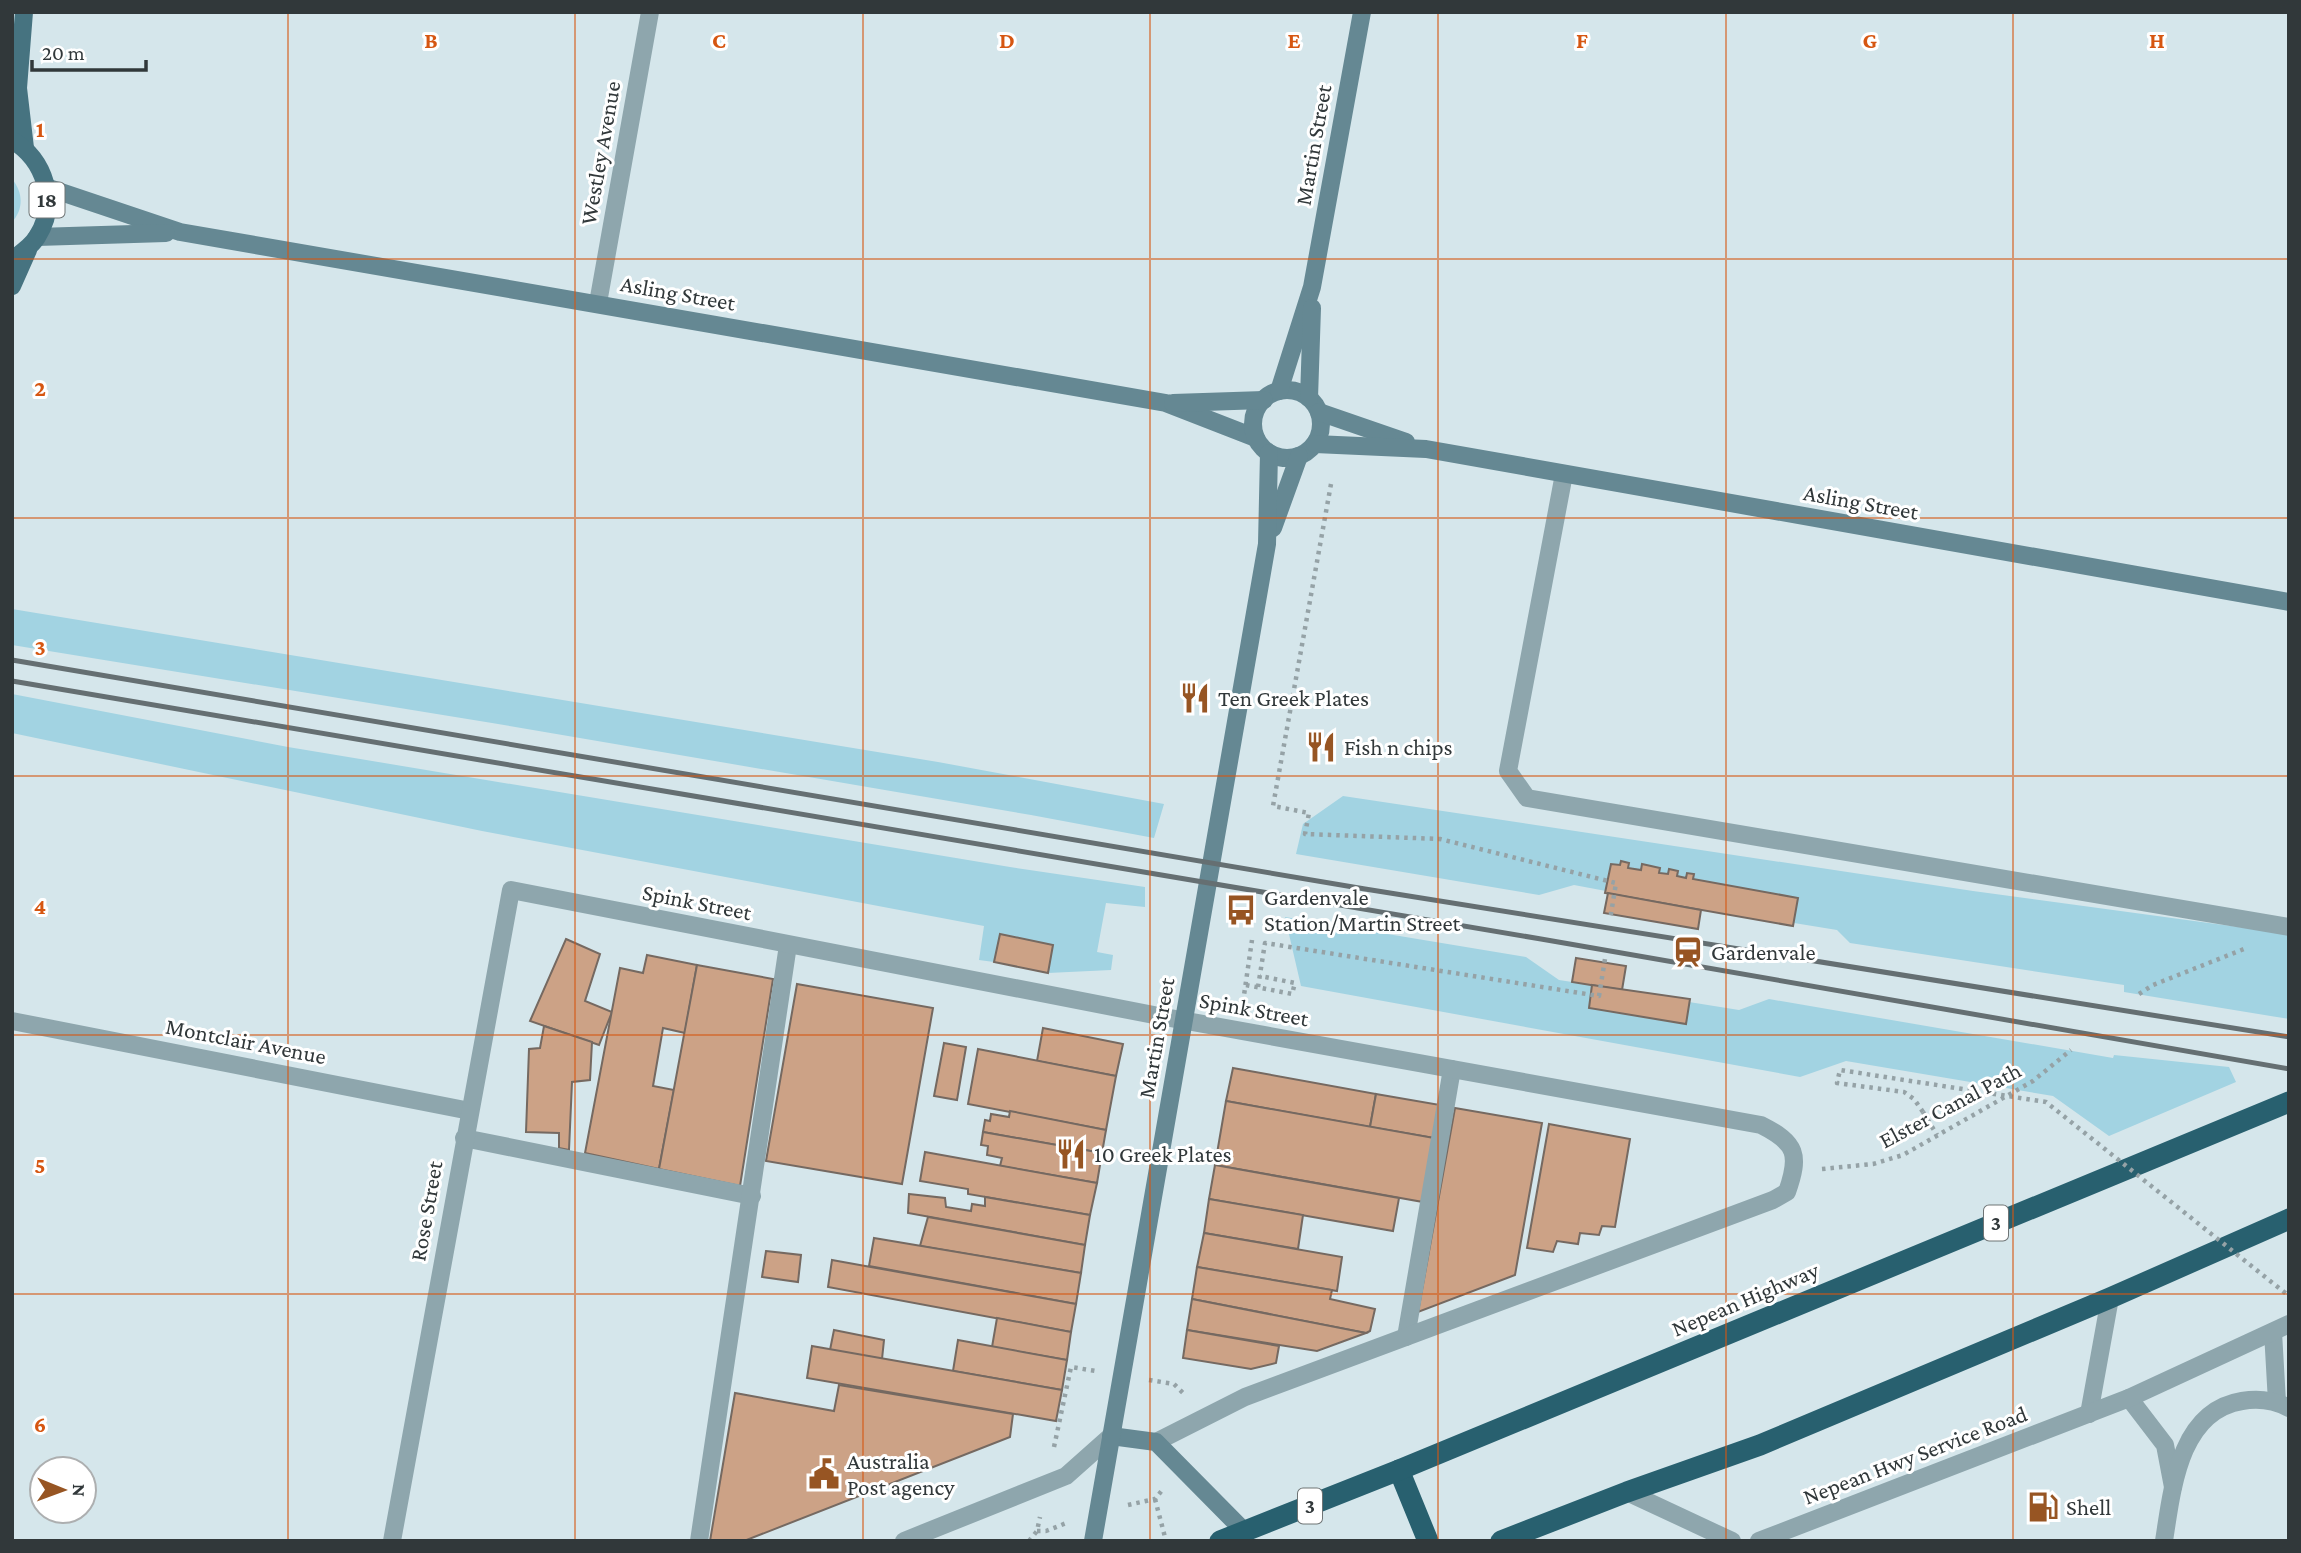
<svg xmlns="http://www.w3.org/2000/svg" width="2301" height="1553" font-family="'Crimson Pro',serif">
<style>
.green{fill:#a2d3e2}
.building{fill:#cca286;stroke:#756961;stroke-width:2}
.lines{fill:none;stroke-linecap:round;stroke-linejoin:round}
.path{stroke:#95a2a6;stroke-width:4.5;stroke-dasharray:3.5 5;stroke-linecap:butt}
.lane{stroke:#8ea6ad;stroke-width:18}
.street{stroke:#8ea6ad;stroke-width:18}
.secondary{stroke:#658893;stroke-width:18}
.primary{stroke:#467380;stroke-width:18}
.highway{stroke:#28606f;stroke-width:21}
.rail{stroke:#656f72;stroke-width:5}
.path-bridge{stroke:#95a2a6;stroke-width:4.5;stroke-dasharray:3.5 5;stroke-linecap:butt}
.grid{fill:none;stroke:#d65611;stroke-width:2;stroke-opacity:0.55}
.labels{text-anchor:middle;stroke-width:6;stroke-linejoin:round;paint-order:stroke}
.shield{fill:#fff;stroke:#6f7475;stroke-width:2}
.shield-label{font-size:21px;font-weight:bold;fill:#31383a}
.street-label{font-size:23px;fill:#31383a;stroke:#fff}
.poi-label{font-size:23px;fill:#31383a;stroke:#fff;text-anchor:start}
.grid-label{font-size:23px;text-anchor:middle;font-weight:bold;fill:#d65611;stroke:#fff;stroke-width:6;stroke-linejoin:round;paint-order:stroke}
</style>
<rect width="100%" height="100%" fill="#d5e6eb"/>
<g class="green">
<path d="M12,179C23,192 24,209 12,222Z"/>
<polygon points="12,609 938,762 1164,804 1154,838 1031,815 492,723 12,645"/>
<polygon points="12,694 288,747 1010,867 1145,887 1145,907 1106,903 1097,952 1113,955 1111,970 1048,973 1053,945 1001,934 994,962 979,960 984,926 482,831 12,733"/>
<polygon points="1343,796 1973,891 2289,934 2289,1019 2124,992 2124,985 1850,943 1837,930 1794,923 1797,898 1693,879 1694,874 1687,873 1686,878 1677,876 1678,871 1669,869 1668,874 1659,873 1660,868 1643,864 1641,870 1628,868 1628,862 1621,861 1620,865 1611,864 1606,891 1574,885 1539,895 1296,854 1303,824"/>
<polygon points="1285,917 1526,957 1559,980 1592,985 1589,1008 1685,1024 1689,1002 1739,1010 1769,999 2113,1058 2114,1055 2229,1067 2236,1082 2109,1136 2053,1096 1846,1061 1800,1077 1301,986"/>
</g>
<g class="building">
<polygon points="1621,861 1629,863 1628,868 1641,870 1642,864 1660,868 1659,873 1668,874 1669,869 1678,871 1677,876 1686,878 1687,873 1694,874 1693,879 1798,898 1793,926 1605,893 1611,864 1620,865"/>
<polygon points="1608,893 1701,910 1698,929 1604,913"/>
<polygon points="1000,934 1053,945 1048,973 994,962"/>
<polygon points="566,939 600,954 585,1001 612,1012 599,1045 530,1021"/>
<polygon points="647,955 697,965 685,1033 663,1028 653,1086 674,1090 659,1169 585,1153 620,968 643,973"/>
<polygon points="1576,958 1626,966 1622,990 1572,982"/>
<polygon points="697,965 773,979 740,1186 659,1169"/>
<polygon points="797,984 933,1008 902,1184 766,1161"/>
<polygon points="1592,985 1690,999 1686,1024 1589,1008"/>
<polygon points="544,1026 592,1042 590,1080 572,1082 569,1150 559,1148 559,1133 526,1132 529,1049 540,1048"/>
<polygon points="1043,1028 1123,1044 1116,1076 1037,1061"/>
<polygon points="944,1043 966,1047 957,1100 934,1096"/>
<polygon points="978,1049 1116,1076 1106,1130 968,1104"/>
<polygon points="1233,1068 1376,1094 1370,1127 1226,1101"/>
<polygon points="1376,1094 1440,1105 1434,1138 1370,1127"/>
<polygon points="1226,1101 1434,1138 1423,1202 1215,1165"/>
<polygon points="1455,1108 1542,1123 1515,1275 1418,1312"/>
<polygon points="1010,1111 1106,1130 1102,1153 983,1132 985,1120 990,1121 991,1114 1009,1117"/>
<polygon points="1549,1124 1630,1139 1615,1227 1602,1226 1599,1235 1580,1233 1578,1244 1557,1241 1553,1252 1527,1248"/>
<polygon points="983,1132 1102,1153 1097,1183 1000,1166 1002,1158 987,1155 988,1146 981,1145"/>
<polygon points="925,1152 1097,1183 1090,1215 968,1194 968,1189 920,1181"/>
<polygon points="1215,1165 1399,1198 1393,1231 1209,1199"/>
<polygon points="909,1194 945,1198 946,1207 971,1211 972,1204 985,1206 985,1197 1090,1215 1085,1245 908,1213"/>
<polygon points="1209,1199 1303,1215 1298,1249 1204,1233"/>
<polygon points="928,1217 1085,1245 1081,1273 920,1246"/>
<polygon points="1204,1233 1342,1257 1337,1291 1197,1267"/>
<polygon points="874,1238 1081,1273 1076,1304 869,1266"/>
<polygon points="766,1251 801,1255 798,1282 762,1277"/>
<polygon points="832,1260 1076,1304 1071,1332 828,1287"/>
<polygon points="1197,1267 1332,1290 1330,1299 1375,1309 1370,1331 1366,1333 1192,1299"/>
<polygon points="1192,1299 1366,1333 1317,1351 1187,1330"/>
<polygon points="997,1318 1071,1332 1067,1360 992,1347"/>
<polygon points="834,1330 884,1340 882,1359 830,1350"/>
<polygon points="1187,1330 1279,1346 1276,1363 1251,1369 1183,1358"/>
<polygon points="958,1340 1067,1360 1062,1390 953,1371"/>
<polygon points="812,1346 1062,1390 1056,1421 807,1378"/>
<polygon points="839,1385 1013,1414 1010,1437 744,1541 710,1541 735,1393 834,1411"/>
</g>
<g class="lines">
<g class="path">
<polyline points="1331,484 1273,806 1309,813 1305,834 1440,839 1616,883 1610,920"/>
<polyline points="1246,985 1292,994 1295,983 1260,976"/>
<polyline points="1258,987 1265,943 1599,996 1605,959"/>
<polyline points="2139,994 2153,985 2244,949"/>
<polyline points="1243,1002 1252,940"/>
<polyline points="1923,1112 1937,1135"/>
<polyline points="1822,1169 1873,1164 1903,1155 2033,1081 2071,1050"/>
<polyline points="1149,1380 1174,1384 1185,1395"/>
<polyline points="1054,1447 1071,1367 1096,1371"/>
<polyline points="1155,1499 1166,1541"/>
<polyline points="1128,1505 1155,1499 1163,1489"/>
<polyline points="1037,1531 1046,1531 1069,1522"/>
<polyline points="1029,1541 1037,1531 1040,1517"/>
</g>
<g class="lane">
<polyline points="1564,474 1508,771 1527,798 2289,927"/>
<polyline points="464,1138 752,1196"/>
<polyline points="1406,1337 1452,1069"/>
<polyline points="699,1541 788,945"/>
</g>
<g class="street">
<polyline points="598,303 650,12"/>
<polyline points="12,1021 470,1111"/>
<polyline points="2273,1332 2277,1402"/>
<polyline points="2129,1398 2165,1445 2173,1487"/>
<polyline points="2089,1414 2110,1298"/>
<polyline points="1627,1492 1732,1541"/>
<path d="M392,1541L511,890L1159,1016L1761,1125C1797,1143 1800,1155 1787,1192L1773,1200L1245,1397L1156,1442"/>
<polyline points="904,1541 1066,1476 1111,1436"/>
<polyline points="1759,1541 2129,1398 2289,1324"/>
<path d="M2164,1541C2172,1490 2179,1411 2242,1401C2259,1398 2274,1400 2289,1408"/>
</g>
<g class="secondary">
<polyline points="46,187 180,232 1166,403 1256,438"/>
<polyline points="37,237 166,233"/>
<circle cx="1287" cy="424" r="34"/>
<polyline points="1279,391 1312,287 1362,12"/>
<polyline points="1309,398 1312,308"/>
<polyline points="1173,403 1264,400"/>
<polyline points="1319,412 1406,442"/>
<polyline points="1315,444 1426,449 2289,602"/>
<polyline points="1273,528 1299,456"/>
<polyline points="1111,1436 1156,1442 1245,1532"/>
<polyline points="1093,1541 1267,544 1269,453"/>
</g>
<g class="primary">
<polyline points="24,12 18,88 25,148"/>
<path d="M12,140C45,160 59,203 37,237C31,247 21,253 12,260"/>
<polyline points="12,286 28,250"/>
</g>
<g class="highway">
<polyline points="1399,1470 1428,1541"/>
<polyline points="1220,1541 1399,1470 2289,1102"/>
<polyline points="1501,1541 1627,1492 1760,1445 2110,1298 2289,1219"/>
</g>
<g class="rail">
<polyline points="12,660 1365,889 2289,1037"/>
<polyline points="12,681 1541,939 2289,1069"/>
</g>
<polyline class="path-bridge" points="1923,1112 1914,1099 1904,1092 1837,1083 1840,1070 2046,1102 2289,1296"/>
</g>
<path class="grid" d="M288,12V1541M575,12V1541M863,12V1541M1150,12V1541M1438,12V1541M1726,12V1541M2013,12V1541M12,259H2289M12,518H2289M12,776H2289M12,1035H2289M12,1294H2289"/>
<defs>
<g id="restaurant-bare" transform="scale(2.415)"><path d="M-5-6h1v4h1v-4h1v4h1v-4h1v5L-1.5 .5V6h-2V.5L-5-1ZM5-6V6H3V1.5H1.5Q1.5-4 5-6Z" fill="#975523" stroke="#fff" stroke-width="2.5" paint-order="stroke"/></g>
<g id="bus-bare" transform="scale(2.415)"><path d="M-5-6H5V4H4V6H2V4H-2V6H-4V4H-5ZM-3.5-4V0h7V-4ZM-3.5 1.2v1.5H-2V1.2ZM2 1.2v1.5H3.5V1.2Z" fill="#975523" stroke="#fff" stroke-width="2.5" paint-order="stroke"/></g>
<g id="station-bare" transform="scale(2.415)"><path d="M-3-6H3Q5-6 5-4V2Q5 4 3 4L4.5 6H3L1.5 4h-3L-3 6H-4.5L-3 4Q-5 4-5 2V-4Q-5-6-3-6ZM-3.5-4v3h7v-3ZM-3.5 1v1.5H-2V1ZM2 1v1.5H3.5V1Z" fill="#975523" stroke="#fff" stroke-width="2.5" paint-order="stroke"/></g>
<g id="civic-bare" transform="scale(2.415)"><path d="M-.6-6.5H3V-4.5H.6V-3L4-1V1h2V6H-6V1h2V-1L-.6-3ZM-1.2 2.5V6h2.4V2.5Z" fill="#975523" stroke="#fff" stroke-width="2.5" paint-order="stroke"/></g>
<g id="fuel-bare" transform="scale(2.415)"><path d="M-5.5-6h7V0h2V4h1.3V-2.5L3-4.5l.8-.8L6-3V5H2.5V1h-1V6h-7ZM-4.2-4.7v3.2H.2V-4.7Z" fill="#975523" stroke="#fff" stroke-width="2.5" paint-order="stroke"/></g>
</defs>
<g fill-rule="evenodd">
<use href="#restaurant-bare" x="1195" y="698"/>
<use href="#restaurant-bare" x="1321" y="747"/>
<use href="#bus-bare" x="1241" y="910"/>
<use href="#station-bare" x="1688" y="952"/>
<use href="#restaurant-bare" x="1071" y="1154"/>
<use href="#civic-bare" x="824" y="1474"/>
<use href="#fuel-bare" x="2043" y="1507"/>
</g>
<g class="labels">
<g class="shield">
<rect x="29.5" y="182.5" width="35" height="35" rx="5"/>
<rect x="1984" y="1205.5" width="24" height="35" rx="5"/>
<rect x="1298" y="1488.5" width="24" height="35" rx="5"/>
</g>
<g class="shield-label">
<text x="47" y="207">18</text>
<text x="1996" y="1230">3</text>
<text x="1310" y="1513">3</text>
</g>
<g class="street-label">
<text transform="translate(1313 145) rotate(-80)" y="8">Martin Street</text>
<text transform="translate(600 153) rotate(-80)" y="8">Westley Avenue</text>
<text transform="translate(678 293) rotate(10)" y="8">Asling Street</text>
<text transform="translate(1861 502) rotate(10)" y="8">Asling Street</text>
<text transform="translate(697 902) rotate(11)" y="8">Spink Street</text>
<text transform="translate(1254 1009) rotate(10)" y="8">Spink Street</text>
<text transform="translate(1156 1038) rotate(-80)" y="8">Martin Street</text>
<text transform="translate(246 1041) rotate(11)" y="8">Montclair Avenue</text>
<text transform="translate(1950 1105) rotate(-28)" y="8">Elster Canal Path</text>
<text transform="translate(426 1211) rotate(-80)" y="8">Rose Street</text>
<text transform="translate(1745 1299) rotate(-23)" y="8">Nepean Highway</text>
<text transform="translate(1915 1455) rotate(-21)" y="8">Nepean Hwy Service Road</text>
</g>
<g class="poi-label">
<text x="1218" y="706">Ten Greek Plates</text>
<text x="1344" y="755">Fish n chips</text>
<text x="1264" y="905">Gardenvale<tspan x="1264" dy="26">Station/Martin Street</tspan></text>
<text x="1711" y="960">Gardenvale</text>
<text x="1094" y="1162">10 Greek Plates</text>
<text x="847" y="1469">Australia<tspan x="847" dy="26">Post agency</tspan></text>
<text x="2066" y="1515">Shell</text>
</g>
</g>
<g class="grid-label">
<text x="431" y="48">B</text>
<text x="719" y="48">C</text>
<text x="1007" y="48">D</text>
<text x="1294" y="48">E</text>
<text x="1582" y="48">F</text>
<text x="1870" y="48">G</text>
<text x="2157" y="48">H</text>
<text x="40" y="137">1</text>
<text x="40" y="396">2</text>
<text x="40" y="655">3</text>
<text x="40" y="914">4</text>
<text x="40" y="1173">5</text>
<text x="40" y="1432">6</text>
</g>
<rect width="2301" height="1553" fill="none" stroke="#31383a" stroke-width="28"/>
<g transform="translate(63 1490) rotate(91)"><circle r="33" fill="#ffffff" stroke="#adafb0" stroke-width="2"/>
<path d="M0-5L12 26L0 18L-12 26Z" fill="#975523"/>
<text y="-10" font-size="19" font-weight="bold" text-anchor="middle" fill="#31383a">N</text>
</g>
<path d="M32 60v10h114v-10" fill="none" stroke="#31383a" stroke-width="3.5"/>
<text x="42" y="60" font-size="21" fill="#31383a" stroke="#ffffff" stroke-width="5" paint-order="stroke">20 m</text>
</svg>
